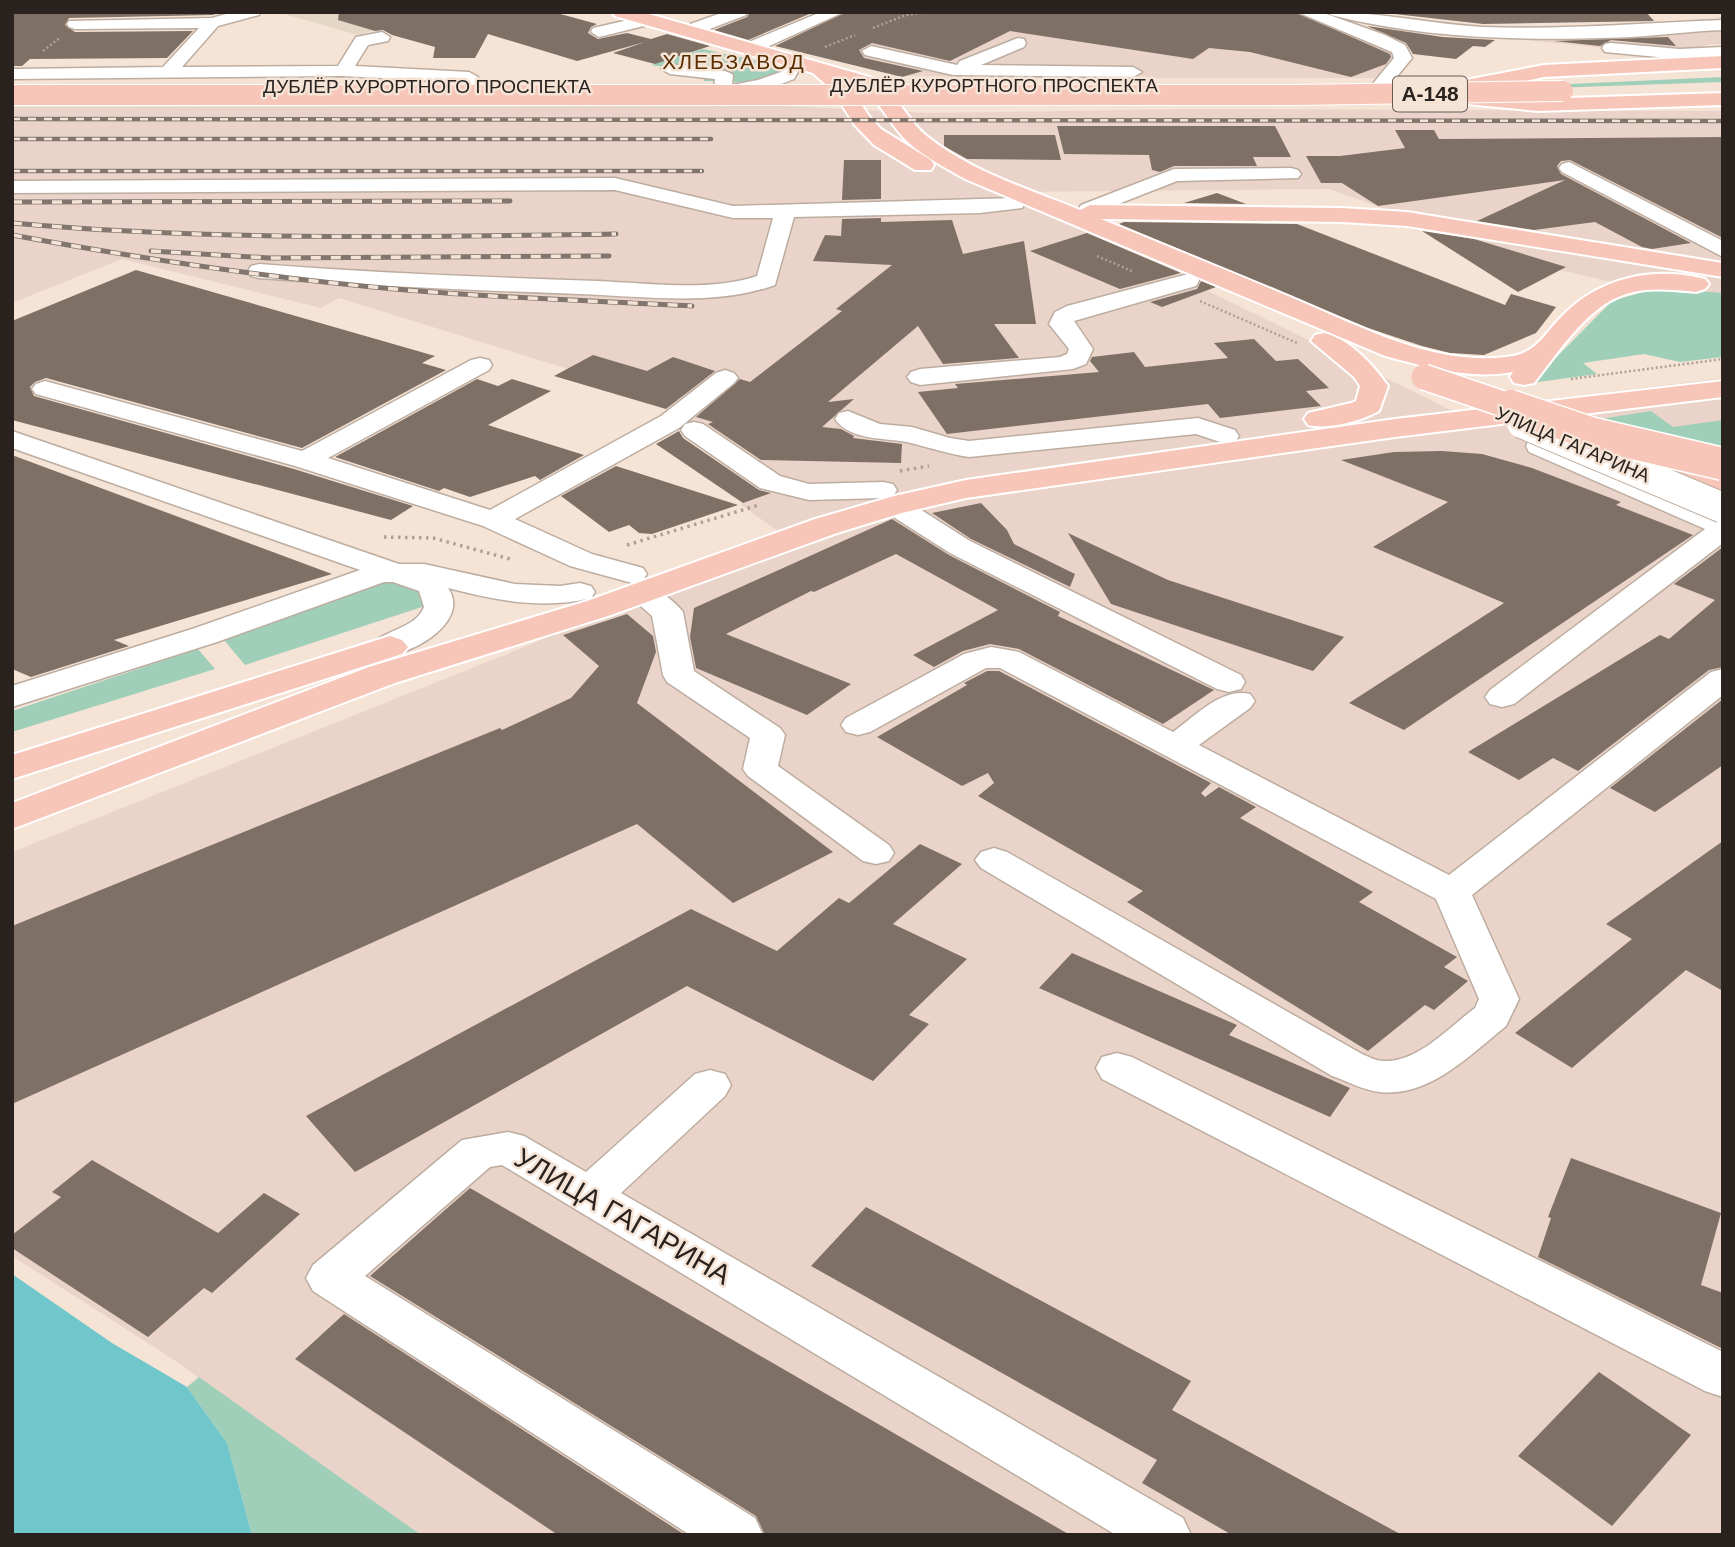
<svg xmlns="http://www.w3.org/2000/svg" width="1735" height="1547" font-family="Arial,sans-serif">
<style>
.industrial{fill:#ead4c9}
.education{fill:#e5d7c5}
.green{fill:#9fcfb9}
.water{fill:#6fc6cb}
.building{fill:#7f7065}
.lines{fill:none;stroke-linecap:round;stroke-linejoin:round}
.minor-casing{stroke:#bdada0;stroke-width:3}
.major-casing{stroke:#fff;stroke-width:4}
.path-far1{stroke:#aea096;stroke-width:2.5;stroke-dasharray:2 2.5;stroke-linecap:butt}
.path{stroke:#aea096;stroke-width:3.5;stroke-dasharray:2.5 4.5;stroke-linecap:butt}
.minor{fill:#fff;fill-rule:evenodd}
.major{fill:#f7c6b9;fill-rule:evenodd}
.rail-far1-casing{stroke:#81766e;stroke-width:4.5}
.rail-casing{stroke:#81766e;stroke-width:5}
.rail-far1{stroke:#f5e4d6;stroke-width:2.5;stroke-dasharray:8;stroke-linecap:butt}
.rail{stroke:#f5e4d6;stroke-width:3.5;stroke-dasharray:10;stroke-linecap:butt}
.minor-bridge-casing{stroke:#bdada0;stroke-width:32;stroke-linecap:butt}
.major-bridge-far2-casing{stroke:#fff;stroke-width:22;stroke-linecap:butt}
.major-bridge-far1-casing{stroke:#fff;stroke-width:28;stroke-linecap:butt}
.major-bridge-casing{stroke:#fff;stroke-width:35;stroke-linecap:butt}
.minor-bridge{stroke:#fff;stroke-width:30}
.major-bridge-far2{stroke:#f7c6b9;stroke-width:20}
.major-bridge-far1{stroke:#f7c6b9;stroke-width:25}
.major-bridge{stroke:#f7c6b9;stroke-width:32}
.labels{text-anchor:middle;stroke-width:5;stroke-linejoin:round;paint-order:stroke}
.far-street-label{font-size:19px;fill:#29221e;stroke:#f5e4d6}
.far-neighbourhood-label{font-size:21px;letter-spacing:2px;fill:#572d01;stroke:#f5e4d6}
.shield{fill:#f5e4d6;stroke:#665c55;stroke-width:2}
.shield-label{font-size:21px;font-weight:bold;fill:#29221e}
.near-street-label{font-size:28px;fill:#29221e;stroke:#f5e4d6}
</style>
<rect width="100%" height="100%" fill="#f5e4d6"/>
<g class="industrial">
<polygon points="930,12 1300,12 1377,39 1400,58 1379,78 1043,78 900,76 832,54"/>
<polygon points="1723,26 1723,44 1707,45 1682,52 1643,52 1506,38 1510,32"/>
<polygon points="788,106 929,113 1188,109 1723,111 1723,308 1547,267 1329,189 1006,192 1453,411 1723,378 1723,1535 421,1535 174,1360 12,1256 12,852 522,648 783,535 740,504 771,492 671,424 694,396 630,378 597,378 339,298 321,308 122,259 12,303 12,107"/>
</g>
<polygon class="education" points="277,12 439,12 358,35"/>
<g class="green">
<path d="M703,49L773,64L783,70C765,88 728,81 704,81L703,77L671,68L651,65Z"/>
<polygon points="1723,77 1723,82 1550,88 1549,85"/>
<polygon points="1673,289 1723,293 1723,357 1680,362 1644,354 1583,363 1597,374 1531,383 1612,301 1650,290"/>
<polygon points="1651,411 1673,427 1723,420 1723,459 1575,423"/>
<polygon points="392,579 419,585 425,606 245,665 223,639"/>
<polygon points="198,649 215,669 12,732 12,711"/>
<polygon points="199,1377 421,1535 252,1535 227,1443 187,1387"/>
</g>
<polygon class="water" points="12,1274 112,1343 187,1387 227,1443 252,1535 12,1535"/>
<g class="building">
<polygon points="12,12 223,12 212,15 69,18 65,25 75,32 193,31 167,58 30,59 22,66 12,66"/>
<polygon points="339,12 553,12 597,24 591,27 588,33 598,39 627,33 651,39 667,34 710,46 655,64 613,53 645,42 577,61 488,34 475,58 433,58 435,47 392,35 383,30 375,31 338,20"/>
<polygon points="750,12 814,12 748,40 714,30 747,17"/>
<polygon points="846,12 1295,12 1390,54 1391,57 1386,64 1351,77 1250,52 1209,48 1193,59 1010,31 950,61 872,43 859,50 864,58 923,71 902,77 775,46"/>
<polygon points="1377,12 1646,12 1654,21 1483,24"/>
<polygon points="1367,26 1443,37 1495,40 1485,47 1473,46 1456,59 1413,54 1406,43"/>
<polygon points="1668,37 1676,46 1611,40 1600,46 1554,41"/>
<polygon points="1057,126 1275,126 1291,157 1253,157 1257,166 1174,166 1160,172 1152,170 1149,155 1064,154"/>
<polygon points="1395,130 1434,130 1439,139 1723,137 1723,238 1570,160 1561,161 1557,166 1561,174 1691,243 1652,249 1642,247 1595,222 1534,230 1477,221 1565,180 1378,206 1342,183 1321,183 1306,156 1340,156 1405,148"/>
<polygon points="944,135 1055,135 1061,160 967,159 944,146"/>
<polygon points="844,160 881,160 881,199 842,200"/>
<polygon points="1217,193 1246,204 1184,203"/>
<polygon points="881,218 881,222 952,220 963,254 1024,241 1036,324 994,324 1019,358 943,364 918,326 828,402 854,399 822,427 841,429 854,436 853,438 902,444 901,463 761,460 708,424 713,422 696,417 740,379 750,382 842,311 836,309 892,265 813,261 825,235 841,236 842,219"/>
<polygon points="1124,222 1297,224 1505,305 1511,294 1556,307 1536,333 1484,355 1450,353 1422,346 1368,328 1119,224"/>
<polygon points="1422,231 1474,239 1566,267 1518,292"/>
<polygon points="1087,233 1181,273 1120,289 1030,251"/>
<polygon points="136,270 435,356 422,363 446,370 302,448 46,378 35,382 30,387 34,396 294,469 413,506 391,520 12,420 12,321"/>
<polygon points="1201,281 1216,287 1162,307 1150,302 1197,289"/>
<polygon points="1254,339 1276,361 1298,359 1329,388 1306,391 1321,406 1220,418 1208,404 947,434 918,392 958,388 955,384 1099,372 1090,361 1092,357 1134,352 1145,367 1228,358 1214,343"/>
<polygon points="593,355 647,371 673,357 715,371 666,409 554,376"/>
<polygon points="477,379 498,386 512,379 551,391 488,425 584,455 540,480 535,476 470,497 444,488 439,491 335,457"/>
<polygon points="679,431 683,438 759,490 771,493 743,503 656,444"/>
<polygon points="1442,451 1482,454 1532,468 1621,502 1616,505 1693,535 1404,730 1349,703 1504,603 1373,547 1448,502 1341,460 1394,452"/>
<polygon points="12,455 332,574 114,640 129,646 31,677 12,669"/>
<polygon points="616,466 738,505 652,534 639,533 629,525 609,532 561,496"/>
<polygon points="981,503 1007,530 1014,544 1075,574 1070,587 971,539 932,513"/>
<polygon points="892,519 949,555 1060,612 1058,616 1214,690 1163,724 1019,649 990,644 963,651 934,667 913,655 998,610 896,554 814,592 811,591 726,634 851,684 807,715 696,668 690,637 694,608"/>
<polygon points="1068,533 1168,580 1344,637 1313,671 1111,604"/>
<polygon points="1723,547 1723,667 1709,670 1578,771 1553,758 1519,780 1468,752 1660,635 1669,639 1715,600 1674,584"/>
<polygon points="627,614 653,636 656,652 637,703 833,852 733,903 637,824 12,1104 12,926 500,728 502,730 571,698 599,666 563,635"/>
<polygon points="987,671 999,671 1211,783 1201,793 1205,797 1219,787 1256,807 1240,818 1373,892 1359,902 1457,957 1444,967 1468,981 1434,1010 1425,1005 1368,1051 1127,902 1143,891 978,796 994,783 988,773 962,786 877,737 967,685 964,683"/>
<polygon points="1723,699 1723,765 1655,812 1610,788"/>
<polygon points="1723,841 1723,991 1686,970 1572,1068 1515,1033 1632,939 1606,924"/>
<polygon points="920,844 962,864 893,924 967,959 909,1015 929,1024 873,1081 687,986 355,1172 306,1116 691,909 777,951 839,898 849,903"/>
<polygon points="1072,953 1237,1025 1229,1035 1350,1088 1330,1117 1039,988"/>
<polygon points="1571,1158 1721,1213 1701,1285 1723,1293 1723,1349 1538,1257 1551,1218 1548,1217"/>
<polygon points="92,1160 218,1233 264,1193 300,1214 212,1293 204,1288 148,1337 12,1248 12,1235 61,1197 52,1192"/>
<polygon points="470,1188 1070,1535 765,1535 756,1516 370,1276"/>
<polygon points="866,1207 1191,1381 1172,1410 1402,1535 1232,1535 1142,1483 1157,1460 811,1266"/>
<polygon points="344,1314 685,1535 558,1535 295,1359"/>
<polygon points="1599,1372 1691,1435 1612,1526 1518,1456"/>
</g>
<g class="lines">
<g class="minor-casing">
<g id="minor">
<polygon points="233,12 261,12 259,15 218,26 182,67 338,66 356,37 382,32 390,37 388,41 368,45 355,66 469,72 478,77 469,95 463,96 454,91 458,82 343,76 12,79 12,69 15,69 163,67 199,28 75,29 69,27 67,24 69,21 212,18"/>
<polygon points="724,12 748,12 746,15 694,35 682,35 680,31 682,27"/>
<polygon points="821,12 844,12 756,52 750,53 741,48 744,44"/>
<polygon points="1297,12 1321,12 1385,35 1405,45 1412,58 1381,96 1369,96 1366,92 1394,58 1392,52"/>
<path d="M1329,12C1381,12 1431,24 1483,27C1564,30 1642,23 1723,20V30C1692,31 1662,35 1631,37C1532,41 1429,40 1331,15Z"/>
<polygon points="650,15 656,17 658,20 656,23 599,37 591,32 593,28"/>
<polygon points="1018,38 1024,39 1026,43 1024,47 981,65 1133,67 1142,72 1133,77 953,75 865,55 862,51 871,46 957,65 960,61"/>
<polygon points="1611,43 1679,49 1723,47 1723,57 1679,59 1605,52 1602,48 1605,44"/>
<path d="M783,53L789,54L801,66L794,79C771,88 741,100 717,94L714,90L715,79L670,74L661,69C669,61 725,67 733,75L732,85L758,80L781,72L783,67L774,58Z"/>
<polygon points="1569,162 1723,241 1723,257 1562,172 1559,168 1562,164"/>
<polygon points="1291,168 1298,170 1301,174 1298,178 1177,181 1098,212 1095,216 1081,216 1077,212 1081,205 1174,169"/>
<path d="M615,178L733,206L1015,198L1022,200L1025,204L1022,208L980,213L794,217L775,285C714,307 643,296 579,294C472,290 366,286 259,278L251,276L248,271L251,266L259,264C372,273 485,277 598,281C646,283 711,292 757,276L773,218H733L615,190L12,193V181Z"/>
<polygon points="1188,274 1196,276 1199,281 1196,286 1074,321 1093,349 1086,364 1073,369 920,385 911,382 907,377 911,372 920,369 1060,357 1067,354 1069,349 1049,324 1055,312 1067,306"/>
<polygon points="480,358 489,360 492,365 489,370 328,458 490,510 661,416 716,373 725,370 734,373 738,378 734,383 679,428 515,519 592,554 643,568 647,574 643,580 632,583 570,566 483,526 295,466 36,394 32,389 36,384 45,381 302,451 471,360"/>
<path d="M848,411L880,424L912,427L950,438L969,441L1198,418L1235,430L1239,436L1235,442L1226,444L1196,434L969,457C948,454 931,448 911,443C887,437 851,442 835,419L839,413Z"/>
<polygon points="694,422 703,424 780,476 809,484 883,482 893,484 897,490 893,496 883,498 809,500 760,488 685,436 681,430 685,424"/>
<path d="M12,431L399,564H424L515,584L560,586L580,583L591,586L595,592L591,598C543,610 494,600 448,588C473,623 403,662 374,655L369,648C382,629 415,630 424,607L419,591L393,582H384L217,642L12,707V686L195,628L360,570L12,448Z"/>
<polygon points="1539,438 1723,515 1723,543 1514,704 1502,707 1490,704 1485,697 1490,690 1705,529 1529,452 1526,446 1529,440"/>
<polygon points="894,496 904,499 970,541 1241,675 1245,682 1241,689 1229,692 1217,689 950,553 884,511 880,505 884,499"/>
<path d="M641,584C656,588 673,599 683,612L694,671L780,728L785,735L778,766L889,845L894,853L889,861L876,864L863,861L748,776L743,769L750,738L667,682L663,675L652,616L626,593L630,587Z"/>
<path d="M991,647L1019,652L1173,732C1195,716 1222,687 1250,694L1255,701L1250,708L1199,745L1449,875L1711,672L1723,669V695L1472,895L1519,999L1506,1026C1470,1055 1429,1098 1379,1092C1363,1090 1347,1081 1332,1076L981,868L975,860L981,852L994,848L1007,852L1362,1054C1369,1057 1376,1061 1383,1061C1418,1063 1449,1027 1475,1008L1479,999L1436,899L1000,668H986L870,732L858,735L846,732L841,725L846,718L964,654Z"/>
<polygon points="1117,1053 1132,1057 1723,1352 1723,1397 1705,1391 1102,1079 1096,1068 1102,1057"/>
<polygon points="710,1070 725,1074 731,1085 725,1096 621,1193 1183,1518 1191,1535 1116,1535 502,1165 490,1167 365,1276 755,1518 763,1535 690,1535 313,1291 306,1278 313,1265 462,1140 508,1132 524,1136 586,1172 695,1074"/>
</g>
</g>
<g class="major-casing">
<g id="major">
<path d="M612,12H642L873,78C897,92 906,120 928,137C972,172 1029,189 1080,210L1090,205L1342,208L1407,212L1723,263V277L1407,226L1342,222L1101,219C1164,245 1226,270 1288,296C1356,324 1430,366 1506,357C1537,354 1542,336 1563,315C1601,277 1653,266 1705,279L1709,284L1705,289L1696,292C1674,290 1648,287 1626,294C1587,306 1558,353 1534,383L1524,385L1514,383L1510,377L1513,372C1470,380 1427,367 1385,356L965,179C946,168 926,158 909,143C886,122 879,92 847,83L869,116L881,129L931,160L934,165L931,170H915L874,145L854,124L833,91L813,73L615,16Z"/>
<polygon points="1723,56 1723,68 1544,77 1472,93 1538,99 1723,93 1723,105 1538,111 1456,103 1449,101 1446,97 1427,96 1424,92 1427,88 1434,86 1544,65"/>
<path d="M1324,333C1350,339 1373,365 1388,386L1379,411C1361,421 1328,430 1308,425L1304,419L1308,413L1351,403L1356,401L1360,386L1354,377L1311,341L1315,335Z"/>
<polygon points="1723,381 1723,397 1395,437 966,498 902,513 837,533 611,615 395,683 12,829 12,803 369,667 587,601 815,519 894,496 966,480 1395,419"/>
<polygon points="1629,453 1723,474 1723,492 1618,468 1614,462 1618,456"/>
<polygon points="390,636 402,640 408,647 402,654 12,779 12,755"/>
</g>
</g>
<g class="path-far1">
<polyline points="873,28 906,15 928,12"/>
<polyline points="825,47 855,35"/>
<polyline points="43,51 61,37"/>
<polyline points="1097,256 1134,272"/>
<polyline points="1200,301 1297,343"/>
<polyline points="1571,379 1723,359"/>
</g>
<g class="path">
<polyline points="900,471 929,466"/>
<polyline points="384,537 433,538 510,559"/>
<polyline points="627,545 759,505"/>
</g>
<use href="#minor" class="minor"/>
<use href="#major" class="major"/>
<g class="rail-far1-casing">
<g id="rail-far1">
<polyline points="12,119 1723,121"/>
<polyline points="12,139 711,139"/>
<polyline points="12,171 702,171"/>
</g>
</g>
<g class="rail-casing">
<g id="rail">
<polyline points="12,202 510,201"/>
<path d="M12,223C213,241 414,237 616,234"/>
<path d="M12,235C143,259 274,279 406,290C501,298 597,301 692,306"/>
<polyline points="151,251 269,258 609,256"/>
</g>
</g>
<use href="#rail-far1" class="rail-far1"/>
<use href="#rail" class="rail"/>
<g class="minor-bridge-casing">
<polyline id="minor-bridge" points="1522,423 1723,508"/>
</g>
<g class="major-bridge-far2-casing">
<polyline id="major-bridge-far2" points="12,95 1296,95 1563,91"/>
</g>
<g class="major-bridge-far1-casing">
<polyline id="major-bridge-far1" points="1424,377 1515,408"/>
</g>
<g class="major-bridge-casing">
<polyline id="major-bridge" points="1510,406 1590,433 1723,464"/>
</g>
<use href="#minor-bridge" class="minor-bridge"/>
<use href="#major-bridge-far2" class="major-bridge-far2"/>
<use href="#major-bridge-far1" class="major-bridge-far1"/>
<use href="#major-bridge" class="major-bridge"/>
</g>
<g class="labels">
<g class="far-street-label">
<text x="994" y="92">ДУБЛЁР КУРОРТНОГО ПРОСПЕКТА</text>
<text x="427" y="93">ДУБЛЁР КУРОРТНОГО ПРОСПЕКТА</text>
<text transform="translate(1573 444) rotate(23)" y="7">УЛИЦА ГАГАРИНА</text>
</g>
<g class="far-neighbourhood-label">
<text x="734" y="69">ХЛЕБЗАВОД</text>
</g>
<rect class="shield" x="1393" y="76.5" width="74" height="35" rx="5"/>
<g class="shield-label">
<text x="1430" y="101">А-148</text>
</g>
<g class="near-street-label">
<text transform="translate(623 1216) rotate(30)" y="10">УЛИЦА ГАГАРИНА</text>
</g>
</g>
<rect width="1735" height="1547" fill="none" stroke="#29221e" stroke-width="28"/>
</svg>
